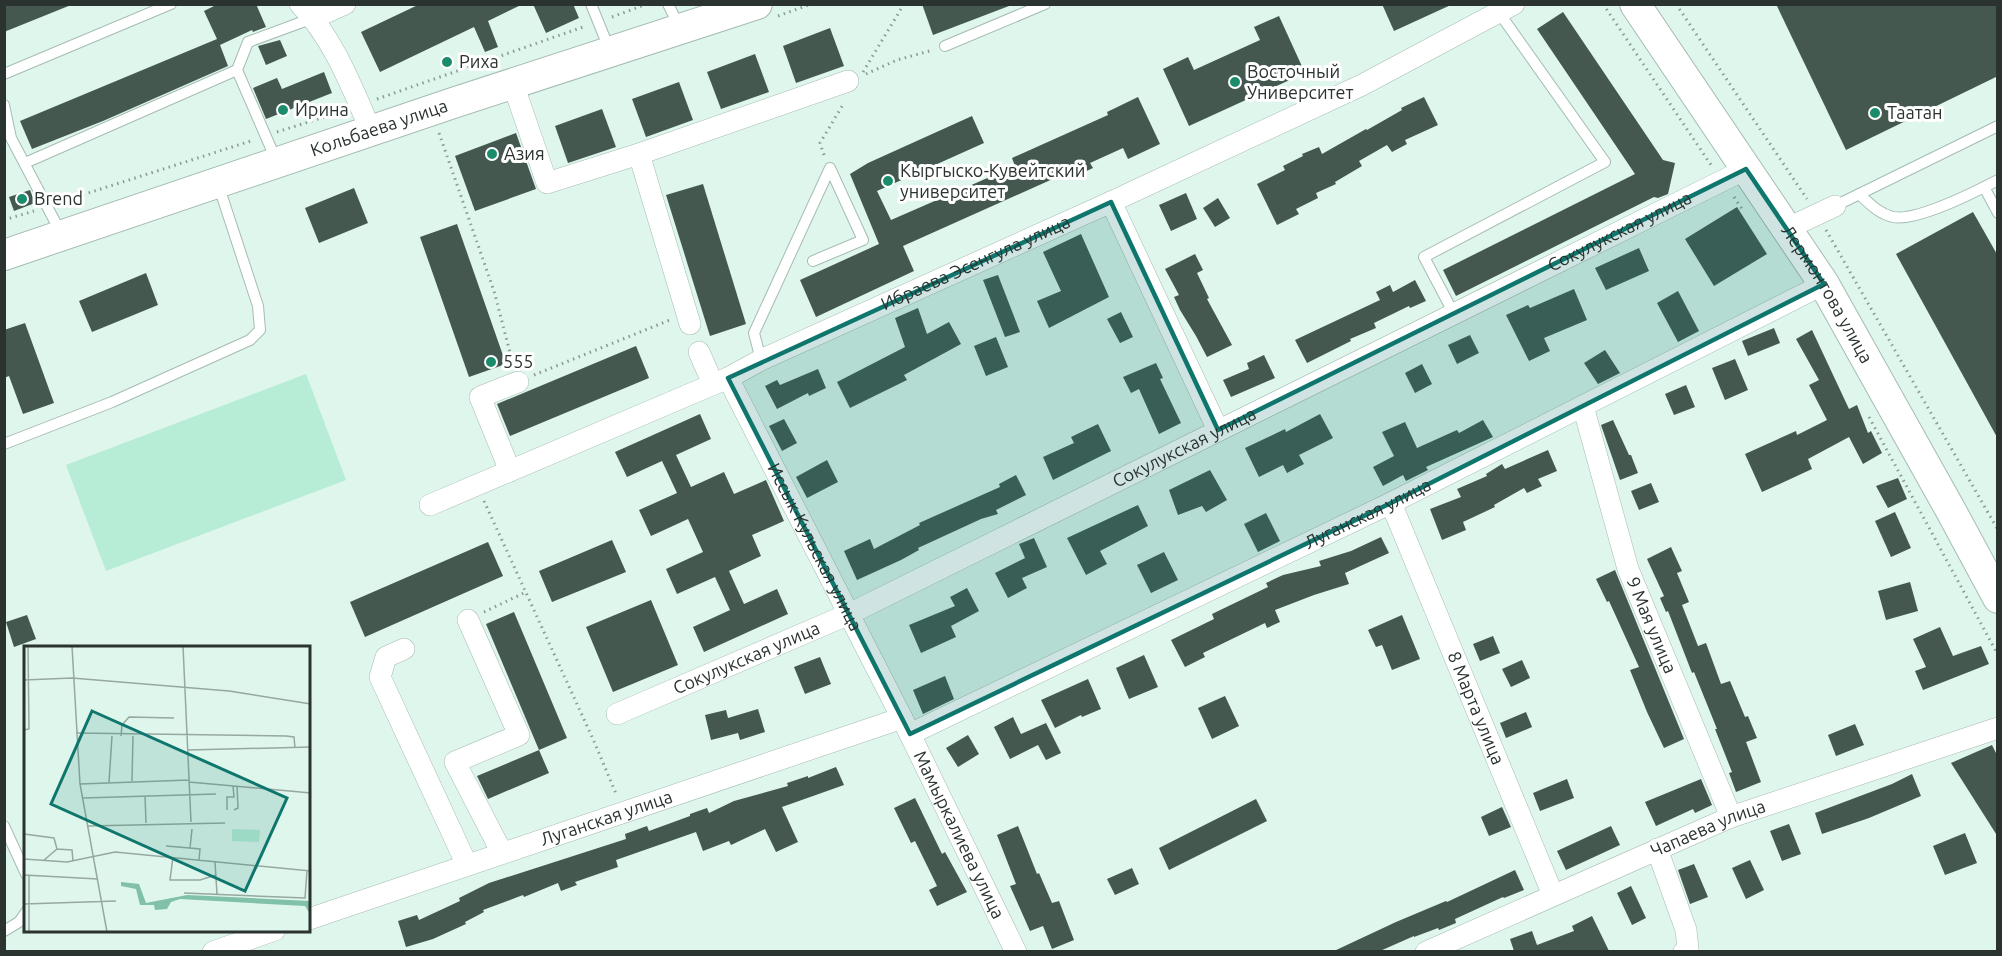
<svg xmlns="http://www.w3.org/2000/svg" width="2002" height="956" font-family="Ubuntu,sans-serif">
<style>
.green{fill:#b7ecd6}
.building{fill:#445850}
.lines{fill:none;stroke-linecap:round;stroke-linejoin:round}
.lane-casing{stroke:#a5bcb2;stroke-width:12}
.street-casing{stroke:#a5bcb2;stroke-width:22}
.secondary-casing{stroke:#a5bcb2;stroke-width:32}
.path{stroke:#8a9b93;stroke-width:3;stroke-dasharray:1.5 4.5;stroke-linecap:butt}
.lane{stroke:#fff;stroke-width:10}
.street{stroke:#fff;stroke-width:21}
.secondary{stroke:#fff;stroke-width:30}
.marked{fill:#0f766e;fill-opacity:0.2;stroke:#0f766e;stroke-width:4.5;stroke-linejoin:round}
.poi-dot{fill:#1b8c6b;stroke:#fff;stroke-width:2}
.labels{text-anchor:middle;stroke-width:6;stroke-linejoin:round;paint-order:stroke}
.poi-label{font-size:18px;fill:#2a332f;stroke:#fff;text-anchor:start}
.street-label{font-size:18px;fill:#2a332f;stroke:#fff}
.inset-road{fill:none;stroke:#96a8a0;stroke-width:1.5}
.view{fill:#0f766e;fill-opacity:0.15;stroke:#0f766e;stroke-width:3}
.inset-edge{fill:none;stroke:#2a332f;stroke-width:3}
</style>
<rect width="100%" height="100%" fill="#def6eb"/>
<polygon class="green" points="306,374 346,480 106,571 66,465"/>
<g class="building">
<polygon points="4,4 71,4 71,5 4,32"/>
<polygon points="218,4 256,4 266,27 253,32 252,30 220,45 228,66 103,121 32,149 20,121 217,39 204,11"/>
<polygon points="420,4 523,4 488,21 498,47 485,52 474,27 380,72 361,32"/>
<polygon points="533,4 573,4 579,18 546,33"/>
<polygon points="922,4 1009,4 1009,6 933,35"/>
<polygon points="1382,4 1453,4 1394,31"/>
<polygon points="1776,4 1998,4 1998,76 1846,150"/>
<polygon points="1563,12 1663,160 1675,163 1668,194 1658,198 1654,197 1456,296 1443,270 1635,174 1537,29"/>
<polygon points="1279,16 1305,73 1189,126 1163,69 1188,57 1194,70 1260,40 1254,27"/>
<polygon points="830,28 844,66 796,83 783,46"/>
<polygon points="280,40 287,56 266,65 258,46"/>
<polygon points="755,54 769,92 721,109 707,72"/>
<polygon points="324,72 332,93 266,119 253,88 277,78 282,89"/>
<polygon points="679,82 693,120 646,137 632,99"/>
<polygon points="1138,97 1160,144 1128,159 1123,148 1090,163 1093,168 1078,175 1075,169 903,246 914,271 816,317 800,280 879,244 850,174 868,163 972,116 984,143 877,191 891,220 1015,166 1012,158 1108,115 1107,112"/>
<polygon points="1424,97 1438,125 1405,140 1407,144 1392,152 1387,145 1359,161 1362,166 1335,182 1336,184 1316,193 1318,198 1296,209 1299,214 1277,225 1257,184 1285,170 1283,166 1303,156 1302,154 1319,147 1322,154 1366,129 1367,130 1402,110 1401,108"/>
<polygon points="602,109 616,147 568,163 555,126"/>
<polygon points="516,133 536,189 475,211 455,156"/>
<polygon points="703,184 746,324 710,336 666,195"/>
<polygon points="354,188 368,223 319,243 305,208"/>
<polygon points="30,190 35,203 14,211 9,197"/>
<polygon points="1186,193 1197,219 1171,231 1159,205"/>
<polygon points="1218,198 1230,218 1215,227 1203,208"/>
<polygon points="1737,207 1767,254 1714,286 1685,239"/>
<polygon points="1973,212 1998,256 1998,439 1896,254"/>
<polygon points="457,224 506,364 469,377 420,237"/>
<polygon points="1081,234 1109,297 1049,328 1037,301 1061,291 1043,252"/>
<polygon points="1639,248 1649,271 1606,290 1595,268"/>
<polygon points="1195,254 1203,270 1197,273 1209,298 1207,299 1232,345 1207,357 1196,336 1180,310 1174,297 1179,295 1165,269"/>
<polygon points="146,273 158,305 92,332 79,301"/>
<polygon points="998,275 1020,332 1005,337 983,280"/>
<polygon points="1415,280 1426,301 1410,308 1409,306 1374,323 1376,328 1350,339 1351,341 1307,363 1295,340 1380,300 1376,292 1390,285 1393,292"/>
<polygon points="1574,289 1587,320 1544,338 1550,351 1529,361 1506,315 1528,305 1530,308"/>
<polygon points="1678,291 1699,331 1678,342 1657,303"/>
<polygon points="918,308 927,334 949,322 961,344 904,375 907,380 850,408 837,382 905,347 895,318"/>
<polygon points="1121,312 1133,337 1120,343 1107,319"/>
<polygon points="25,323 54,403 23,414 9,376 4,378 4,330"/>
<polygon points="1774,328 1780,343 1748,356 1742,341"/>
<polygon points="1812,330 1849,409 1857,405 1868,433 1871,431 1882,453 1863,464 1849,437 1808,459 1812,469 1762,492 1745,454 1796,431 1797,435 1827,420 1809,385 1819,380 1796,339"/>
<polygon points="1470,335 1479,353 1457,364 1448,345"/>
<polygon points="996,337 1008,367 986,376 974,346"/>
<polygon points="636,346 649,378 510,436 497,404"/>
<polygon points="1605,350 1620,373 1598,384 1584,363"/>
<polygon points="1264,355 1275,378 1231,397 1223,380 1249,369 1247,363"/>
<polygon points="1735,359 1748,390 1725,400 1712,368"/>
<polygon points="1156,363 1163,378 1160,379 1181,423 1159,434 1139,389 1131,393 1123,377"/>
<polygon points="1422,364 1432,384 1415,393 1405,373"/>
<polygon points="818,369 826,388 809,396 808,393 777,409 765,386 777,380 780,385"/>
<polygon points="1686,385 1695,407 1674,415 1665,394"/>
<polygon points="700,414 711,439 676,455 691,487 724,472 734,494 766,480 784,521 752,535 761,556 729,571 744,604 777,589 788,614 704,652 693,627 730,610 715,577 677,594 666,569 703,552 688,519 651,536 639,510 677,493 662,461 627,477 615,452"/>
<polygon points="1320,414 1333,438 1299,455 1304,464 1287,473 1283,465 1259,477 1245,448 1285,429 1286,432"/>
<polygon points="784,419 797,443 782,451 769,426"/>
<polygon points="1483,420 1493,437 1426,467 1428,470 1406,481 1403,475 1383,486 1373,467 1394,456 1382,432 1405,422 1417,448 1457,430 1459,433"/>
<polygon points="1613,420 1629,455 1631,455 1638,473 1620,480 1601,425"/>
<polygon points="1098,424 1111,451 1053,480 1043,457 1074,443 1071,437"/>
<polygon points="1548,450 1557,471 1538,479 1542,486 1527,493 1524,488 1494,505 1495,507 1463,522 1466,530 1442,540 1430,509 1461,497 1457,489 1487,476 1486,474 1502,464 1505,469"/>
<polygon points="827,460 838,482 807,498 796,477"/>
<polygon points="1210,470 1227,500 1206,512 1202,506 1178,515 1169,490"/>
<polygon points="1016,475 1026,495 996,510 998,514 981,519 918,548 919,550 901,560 857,580 844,551 870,539 874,549 920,525 919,523 1000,487 999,484"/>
<polygon points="1898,478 1907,499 1888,508 1876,486"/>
<polygon points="1651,483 1659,502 1639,510 1631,491"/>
<polygon points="1138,505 1148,526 1100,551 1107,564 1086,575 1067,538"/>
<polygon points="1895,512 1911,548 1891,557 1875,521"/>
<polygon points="1266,513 1280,541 1258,552 1244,524"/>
<polygon points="1381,537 1389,553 1345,573 1349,584 1314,595 1275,610 1280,622 1267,628 1265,623 1203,653 1205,657 1185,667 1171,640 1214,619 1212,614 1268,587 1266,583 1283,575 1321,566 1319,561 1351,551"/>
<polygon points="1034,538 1047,567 1022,578 1027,588 1008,598 995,573 1025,558 1019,544"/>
<polygon points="612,540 626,572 552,602 539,571"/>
<polygon points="488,542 503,576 365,637 350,602"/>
<polygon points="1671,547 1682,571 1677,573 1689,602 1682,605 1698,646 1706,643 1721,684 1730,681 1745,717 1748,716 1757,738 1746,742 1761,782 1736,792 1729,773 1732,772 1715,729 1717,729 1694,672 1692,673 1668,611 1666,612 1660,598 1664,596 1647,559"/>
<polygon points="1164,552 1178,580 1151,593 1137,565"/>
<polygon points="1615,570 1684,739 1664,748 1647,712 1630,670 1639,667 1609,601 1607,602 1596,579"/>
<polygon points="1910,582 1918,611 1886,620 1878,591"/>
<polygon points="967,588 979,611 951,626 956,637 921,653 909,625 955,606 950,597"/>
<polygon points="651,600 678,665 613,692 586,627"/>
<polygon points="514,612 567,738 539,750 486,624"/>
<polygon points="27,615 36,639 14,647 6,622"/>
<polygon points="1402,615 1420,659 1392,670 1382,645 1376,647 1368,630"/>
<polygon points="1940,627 1953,656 1981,646 1989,664 1923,690 1915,671 1926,667 1913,639"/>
<polygon points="1493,636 1500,653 1480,661 1473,644"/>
<polygon points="1144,655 1158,687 1129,699 1116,668"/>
<polygon points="820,657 831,684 805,694 794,667"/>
<polygon points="1522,660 1530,678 1511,687 1502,669"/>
<polygon points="945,676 954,699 923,714 913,690"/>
<polygon points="1088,679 1101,709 1082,717 1081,715 1055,728 1041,700"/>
<polygon points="1225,696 1239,726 1212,739 1198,708"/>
<polygon points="758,709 765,732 740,740 738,733 711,740 705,715 726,710 728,718"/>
<polygon points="1526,712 1532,727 1506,738 1500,723"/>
<polygon points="1013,717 1021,734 1046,723 1061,753 1046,760 1038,745 1010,759 994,727"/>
<polygon points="1855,724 1864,745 1836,756 1828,735"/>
<polygon points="968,735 979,754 958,767 946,748"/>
<polygon points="1992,745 1998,757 1998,837 1951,763"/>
<polygon points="539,750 549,773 488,799 477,776"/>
<polygon points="836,767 844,785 782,807 798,842 776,852 765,829 731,845 729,841 703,851 696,832 616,860 618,867 575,882 577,885 561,891 558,883 524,897 523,895 483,910 484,912 465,922 466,924 433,939 406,947 398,921 417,915 419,920 460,901 459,898 489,883 626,839 625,834 647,826 649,831 690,816 690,814 707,808 709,813 734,801 788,786 787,783 808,776 808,778"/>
<polygon points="1912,774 1921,796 1869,818 1822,834 1815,813 1892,784"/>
<polygon points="1567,779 1574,798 1540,811 1533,793"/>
<polygon points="1701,779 1712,805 1695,813 1693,809 1656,826 1645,802"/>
<polygon points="915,798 942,854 945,852 967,892 937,906 929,890 937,886 915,841 911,843 894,808"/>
<polygon points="1256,799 1267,821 1169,870 1159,848"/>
<polygon points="1502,807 1511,827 1489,836 1481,817"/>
<polygon points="1789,824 1801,854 1782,861 1770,831"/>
<polygon points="1018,826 1037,874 1039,873 1052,903 1059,901 1074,940 1052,949 1043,926 1030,931 1010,886 1016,884 997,835"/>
<polygon points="1611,826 1620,845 1566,870 1557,851"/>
<polygon points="1965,833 1977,863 1945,875 1933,846"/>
<polygon points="1750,860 1764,890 1746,899 1732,868"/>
<polygon points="1694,864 1708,897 1690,904 1678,870"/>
<polygon points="1132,868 1139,884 1115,895 1107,879"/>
<polygon points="1515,870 1524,890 1504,898 1503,897 1455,919 1456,923 1439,930 1438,928 1414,937 1414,936 1380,951 1334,951 1396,922 1446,901 1447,902"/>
<polygon points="1631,886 1646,918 1632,925 1617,893"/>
<polygon points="1592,916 1609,951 1514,951 1510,939 1532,931 1537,945 1574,931 1572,926"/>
</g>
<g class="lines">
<g class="lane-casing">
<g id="lane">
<polyline points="591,4 610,51"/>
<polyline points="668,4 679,26"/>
<polyline points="945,46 1045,4"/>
<polyline points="4,74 171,4"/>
<polyline points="4,105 11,138 61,233"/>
<polyline points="277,162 237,70 248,42 313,18"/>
<polyline points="25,163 237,70"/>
<polyline points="1984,187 1998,213"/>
<path d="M1859,194C1870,204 1878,213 1893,217C1916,222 1977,191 1998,180"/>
<polyline points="1835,206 1998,126"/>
<polyline points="1454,314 1424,257 1605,162 1500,14"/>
<polyline points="761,360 754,333 830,168 863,240 813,261"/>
<polyline points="4,444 112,402 250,340 260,330 258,306 218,184"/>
<polyline points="4,826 26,874"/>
<polyline points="4,931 19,922 26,912"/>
</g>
</g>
<g class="street-casing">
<g id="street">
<path d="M300,4C334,39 352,88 371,131"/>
<polyline points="314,18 345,4"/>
<polyline points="513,84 547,183 639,154 690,324"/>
<polyline points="639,154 848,81"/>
<polyline points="1111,202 1218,430"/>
<polyline points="1786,229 1835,206"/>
<polyline points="699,352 713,384"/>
<path id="s1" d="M728,378L902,718L1016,952"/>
<path id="s2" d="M1583,406L1628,569L1731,817"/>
<polyline points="510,471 480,397 518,382"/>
<path id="s3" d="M1391,503L1553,895"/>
<path id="s4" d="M430,505L728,378L761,360L1111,202L1362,85L1514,4"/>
<polyline points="468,620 519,735 455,762 502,853"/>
<polyline points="404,649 386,657 380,677 467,865"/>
<path id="s5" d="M617,714L849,614L1746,169"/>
<path id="s6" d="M910,734L1391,503L1824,284"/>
<polyline points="1657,849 1686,930 1688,949 1684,952"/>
<path id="s7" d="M309,919L902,718"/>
<polyline points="213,952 275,930"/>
<path id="s8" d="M1426,952L1731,817L1998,728"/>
</g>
</g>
<g class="secondary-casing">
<g id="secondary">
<path id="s9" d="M1635,4L1824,284L1950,509L1998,598"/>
<path id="s10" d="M4,255L453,103L757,4"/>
</g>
</g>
<g class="path">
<polyline points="1603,4 1711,165"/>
<polyline points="1676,4 1807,199"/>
<polyline points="778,16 811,4"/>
<polyline points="612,17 647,4"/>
<polyline points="863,72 904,4"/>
<polyline points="866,74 897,60 933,50"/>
<polyline points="377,99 586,26"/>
<polyline points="277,132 343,111"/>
<polyline points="439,133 494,291 513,364"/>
<polyline points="824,155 820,143 844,103"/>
<polyline points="1734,197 1742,209"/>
<polyline points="60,202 254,140"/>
<polyline points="4,220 34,211"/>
<polyline points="1826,230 1998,530"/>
<polyline points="534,375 670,320"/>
<polyline points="1869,417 1998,655"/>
<polyline points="484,501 593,739 617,796"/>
<polyline points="484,612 526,592"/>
</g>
<use href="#lane" class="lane"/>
<use href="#street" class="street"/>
<use href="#secondary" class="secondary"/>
</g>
<path class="marked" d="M1746,169L1824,284L1391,503L910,734L728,378L1111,202L1218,430Z"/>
<g class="poi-dot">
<circle cx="447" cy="62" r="6"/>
<circle cx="1235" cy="82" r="6"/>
<circle cx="283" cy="110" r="6"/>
<circle cx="1875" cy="113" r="6"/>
<circle cx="492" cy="154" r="6"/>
<circle cx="888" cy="181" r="6"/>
<circle cx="22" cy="199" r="6"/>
<circle cx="491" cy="362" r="6"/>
</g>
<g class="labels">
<g class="poi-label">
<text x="459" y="68">Риха</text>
<text x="1247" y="78">Восточный<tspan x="1247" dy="21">Университет</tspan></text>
<text x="295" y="116">Ирина</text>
<text x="1887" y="119">Таатан</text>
<text x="504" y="160">Азия</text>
<text x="900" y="177">Кыргыско-Кувейтский<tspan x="900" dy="21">университет</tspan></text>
<text x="34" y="205">Brend</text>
<text x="503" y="368">555</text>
</g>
<g class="street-label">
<text dy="6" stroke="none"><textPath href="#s10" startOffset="396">Кольбаева улица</textPath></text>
<text dy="6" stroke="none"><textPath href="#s5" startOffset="1113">Сокулукская улица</textPath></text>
<text dy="6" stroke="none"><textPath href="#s4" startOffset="597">Ибраева Эсенгула улица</textPath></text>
<text dy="6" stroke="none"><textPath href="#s9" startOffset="348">Лермонтова улица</textPath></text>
<text dy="6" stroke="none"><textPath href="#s5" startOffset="627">Сокулукская улица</textPath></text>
<text dy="6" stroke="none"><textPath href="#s6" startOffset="508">Луганская улица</textPath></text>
<text dy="6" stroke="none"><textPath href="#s1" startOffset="190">Иссык-Кульская улица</textPath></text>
<text dy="6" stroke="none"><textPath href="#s2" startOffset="230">9 Мая улица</textPath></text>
<text dy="6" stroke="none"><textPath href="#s5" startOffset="141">Сокулукская улица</textPath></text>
<text dy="6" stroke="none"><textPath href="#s3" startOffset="222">8 Марта улица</textPath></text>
<text dy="6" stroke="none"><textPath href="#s7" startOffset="314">Луганская улица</textPath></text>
<text dy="6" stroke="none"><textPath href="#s8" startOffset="308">Чапаева улица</textPath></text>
<text dy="6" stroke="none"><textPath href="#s1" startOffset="512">Мамыркалиева улица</textPath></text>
</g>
</g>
<g transform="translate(24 646)">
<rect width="286" height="286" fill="#def6eb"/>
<path d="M208,183L236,184L235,196L208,195Z" fill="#b7ecd6"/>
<path d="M97,236L115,238L122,257L163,249L286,255V268L281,260L156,253L147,256L143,263L131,264L130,259H116L112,243L97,240Z" fill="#80c1a8"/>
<path class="inset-road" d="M48,0L56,138L83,286M159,0L167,176M0,34L48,32L205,45L287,58M0,84L5,83L4,0M52,87L262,90L270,91L271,102M97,90L98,79L105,71L150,72M164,104L287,101M108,135L109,90M85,136L88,90M165,136L287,147M56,138L165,134M121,150L122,177M59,152L192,148M203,164V151H210L209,140M210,164L214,162L213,140M64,180L201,177M168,183L166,202L176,203L175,214M0,188L30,192L33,203M142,200L166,202M149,211L146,234H176L192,229M0,213L43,216L91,206L287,225M19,215L33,203L48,204L49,215M191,216L193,248M0,229L74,233M160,247L281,252L283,225M0,258L92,255M5,286V230"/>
<path class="view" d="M68,65L263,152L221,245L27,158Z"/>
<rect width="286" height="286" class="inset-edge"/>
</g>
<rect width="2002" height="956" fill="none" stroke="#2a332f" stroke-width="12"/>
</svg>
